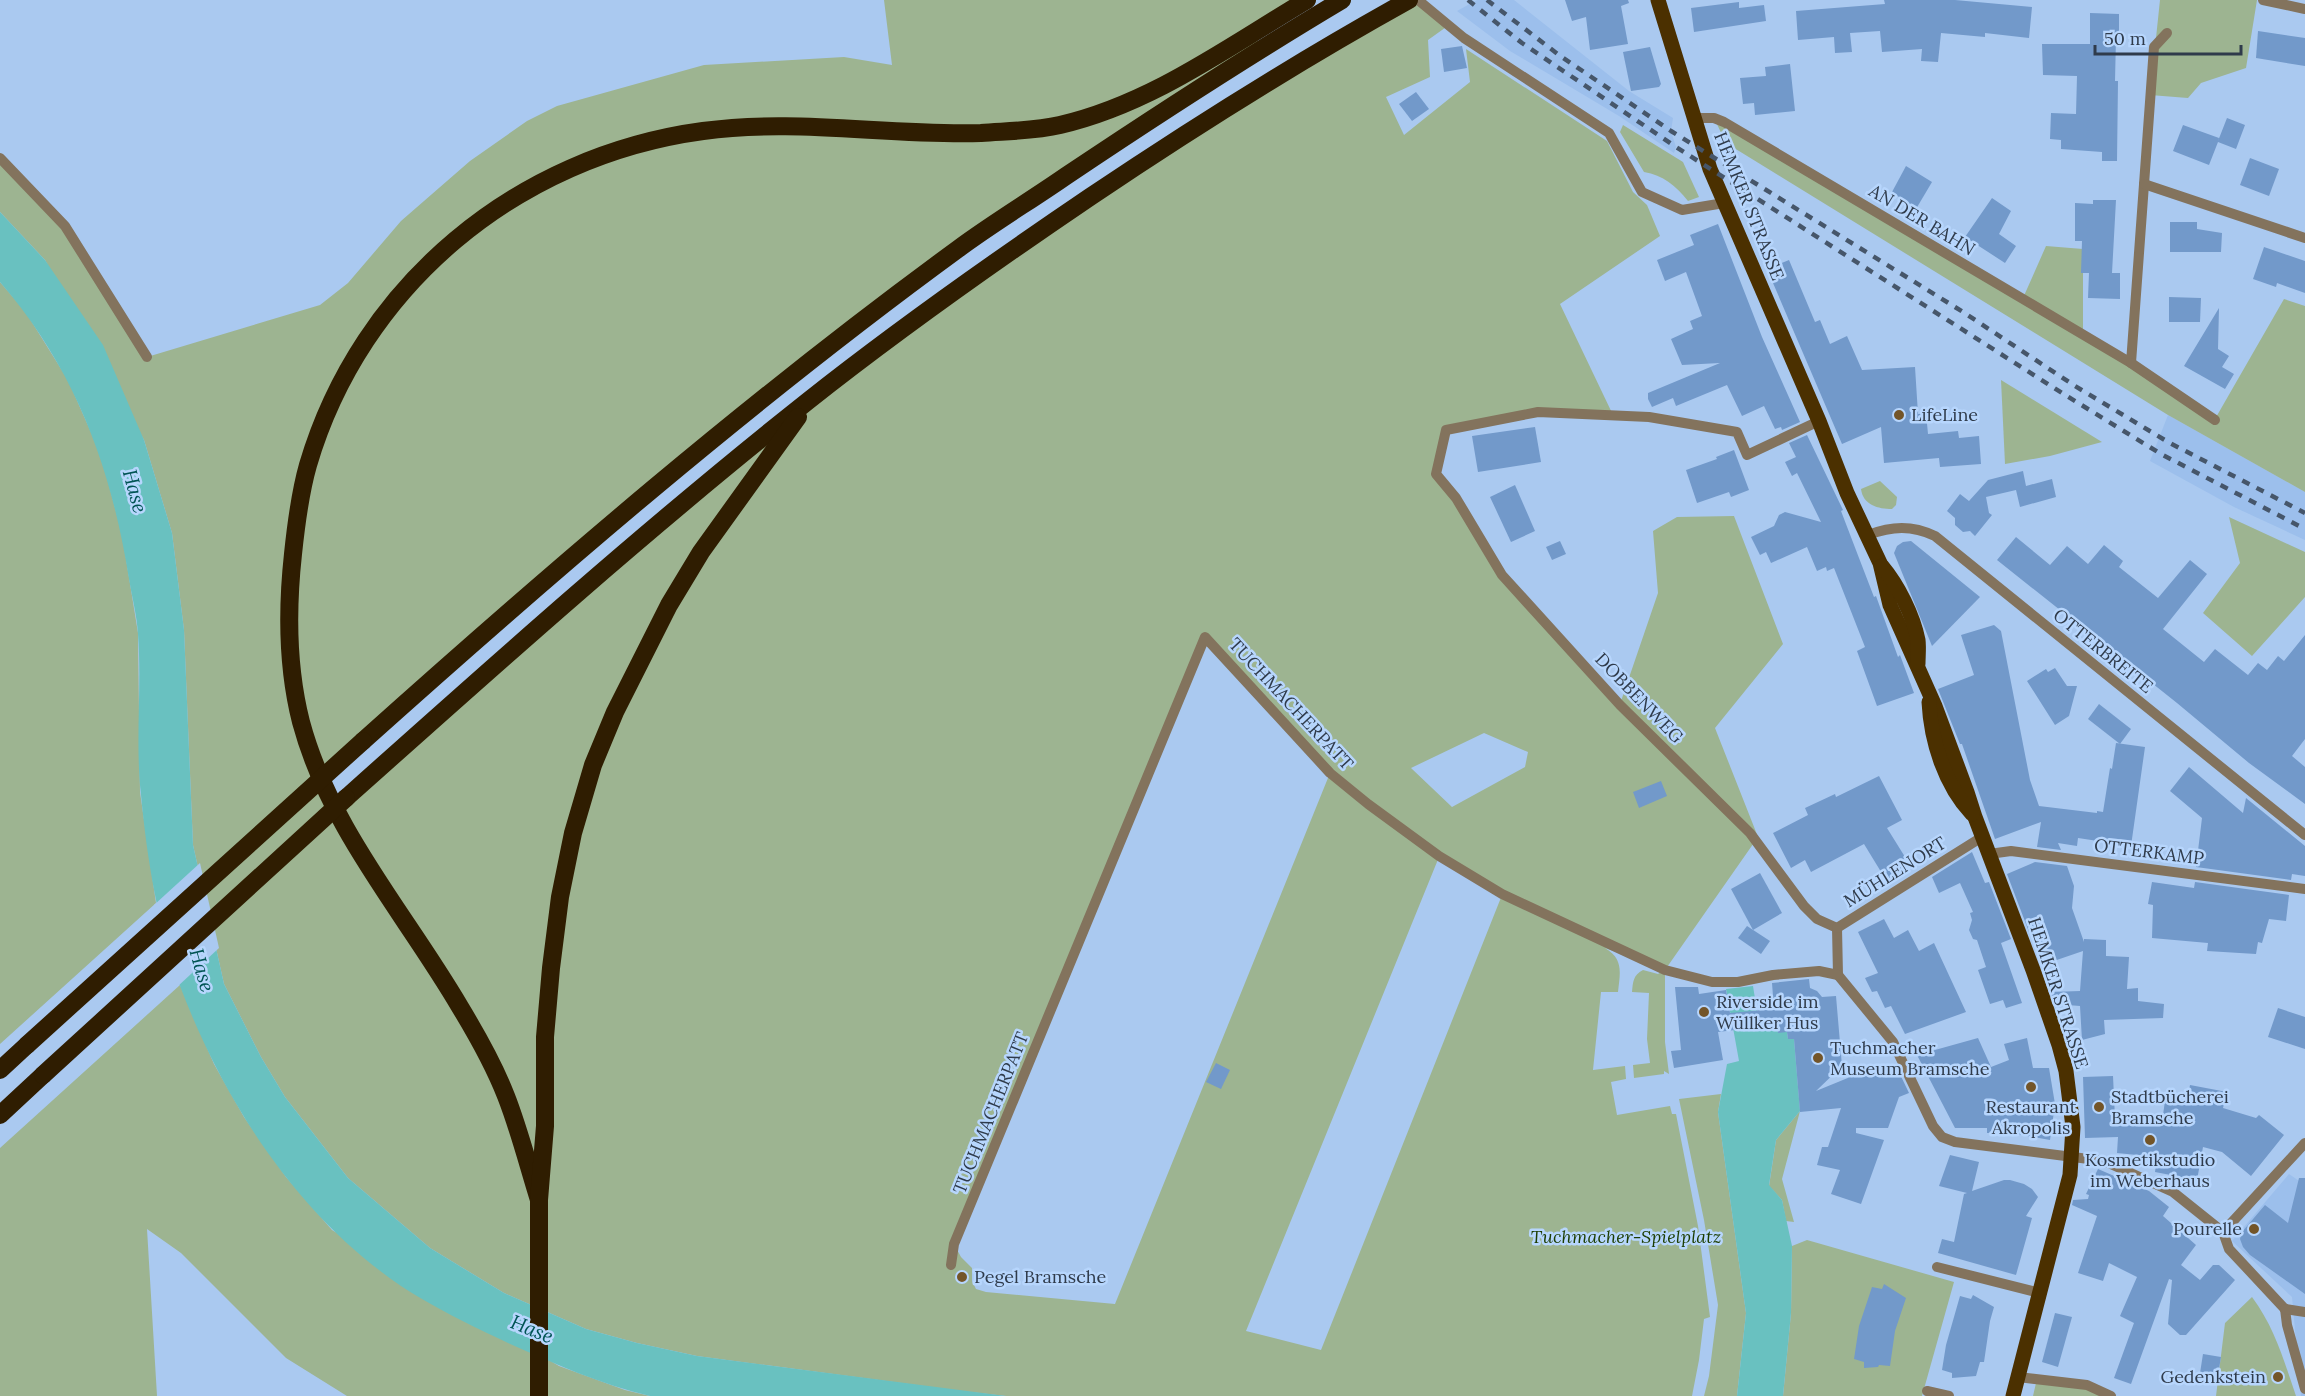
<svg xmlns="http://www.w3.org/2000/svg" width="2305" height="1396" font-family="Lora,serif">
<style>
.built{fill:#9cbfec}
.green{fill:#9db491;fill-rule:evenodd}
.water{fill:#69c1c0}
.pier{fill:#aac9f0}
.building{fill:#7299ca}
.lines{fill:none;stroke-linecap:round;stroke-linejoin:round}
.minor{stroke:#83735d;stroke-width:10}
.major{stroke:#4b3000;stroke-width:15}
.highway{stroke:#2f1d01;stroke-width:18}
.rail{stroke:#46566a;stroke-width:4.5;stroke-dasharray:8 8;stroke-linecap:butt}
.highway-bridge{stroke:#2f1d01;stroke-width:18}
.poi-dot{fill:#735529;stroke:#b7d6fd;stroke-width:2}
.labels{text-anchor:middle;stroke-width:5;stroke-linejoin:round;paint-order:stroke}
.street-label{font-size:18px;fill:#2f3b4b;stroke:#b7d6fd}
.poi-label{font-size:18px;fill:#2f3b4b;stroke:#b7d6fd;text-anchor:start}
.park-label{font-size:18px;font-style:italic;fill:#1c3d01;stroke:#b7d6fd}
.water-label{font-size:20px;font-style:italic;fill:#005454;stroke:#b7d6fd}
</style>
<rect width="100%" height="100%" fill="#aac9f0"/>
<g class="built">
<polygon points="1477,0 1514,0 1629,91 1673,118 1671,131 1676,147 1674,153 1619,116 1510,51 1457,11"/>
<polygon points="2168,415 2305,492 2305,540 2234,507 2150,461"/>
<polygon points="2289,1174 2305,1185 2305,1396 2301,1396 2292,1297 2232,1241"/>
</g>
<g class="green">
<path d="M884,0H1307L1252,32L1262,48L804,366L321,778L332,805L593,580L976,274L1409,0L1449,25L1428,40L1430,77L1386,97L1404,135L1470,82L1466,49L1607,141L1633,192L1647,205L1660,236L1560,304L1613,415L1538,412L1446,430L1436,474L1502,575L1620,704L1658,593L1653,531L1677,517L1734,516L1783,644L1715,728L1758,837L1665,970V1042L1669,1074L1664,1071V1074L1634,1078L1633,1065L1650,1063L1647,1039L1649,993L1632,992C1633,982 1633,975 1643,970L1658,974L1664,970L1605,948C1624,959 1620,973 1618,992H1601L1593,1070L1625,1066L1626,1079L1611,1082L1617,1115L1670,1106L1672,1114H1676L1698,1226L1710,1317L1704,1319L1699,1360L1692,1396H1006L961,1391L697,1356L637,1343L586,1329L504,1293L430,1248L348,1178L285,1097L261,1057L224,984L193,845L184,630L172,533L144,440L45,260L0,212V158L65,226L147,357L320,305L348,283L401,221L470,161L527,121L557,106L704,65L844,57L892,65ZM1205,637L1330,773L1115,1304L986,1292L976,1289L972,1281V1268L961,1257L954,1244ZM1484,733L1528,752L1525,767L1452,807L1411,768ZM1439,857L1502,895L1321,1350L1246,1331Z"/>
<polygon points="2160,0 2257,0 2246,68 2201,83 2188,98 2150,95"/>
<polygon points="1714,118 2023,298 2046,246 2083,249 2083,334 2215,419 2284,299 2305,306 2305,492 2168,415 1726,143"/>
<path d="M1623,125L1683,162L1699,197L1688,201C1676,186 1663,175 1644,172L1620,132Z"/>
<polygon points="0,282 25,311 68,380 101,455 122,534 138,633 140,792 156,903 0,1044"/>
<polygon points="2001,380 2102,442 2050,456 2005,464"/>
<path d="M1880,481L1897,497L1896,505L1892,509C1878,509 1863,505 1861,489Z"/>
<polygon points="2229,517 2305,552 2305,597 2252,656 2203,613 2240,563"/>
<polygon points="180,985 214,1064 244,1117 286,1177 332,1230 559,1366 625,1390 650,1396 347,1396 286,1358 181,1253 147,1229 157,1396 0,1396 0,1148"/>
<polygon points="1721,1094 1718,1112 1746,1313 1737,1396 1704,1396 1709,1376 1718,1305 1704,1220 1679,1099"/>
<polygon points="1800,1111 1782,1179 1794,1222 1786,1221 1782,1200 1769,1186 1776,1140"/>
<polygon points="1807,1240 1954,1282 1922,1396 1783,1396 1791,1313 1792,1246"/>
<path d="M2252,1297C2275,1328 2284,1361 2296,1396H2216L2225,1323Z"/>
<polygon points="2036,1383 2086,1389 2105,1396 2033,1396"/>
</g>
<g class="water">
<path d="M0,212L45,260L103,345L144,440L172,533L184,630L193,845L224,984L261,1057L285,1097L348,1178L430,1248L504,1293L586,1329L637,1343L697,1356L1006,1396H650C600,1384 553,1363 506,1342C474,1327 431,1306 401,1286C297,1215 224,1102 180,986C158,926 147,859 141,795C135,742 142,687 138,634C137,616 132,597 129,579C111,466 75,369 0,282Z"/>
<polygon points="1753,986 1757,1011 1787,1032 1788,1039 1794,1039 1800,1111 1776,1140 1769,1185 1782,1200 1792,1246 1791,1313 1783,1396 1737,1396 1746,1313 1718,1112 1727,1064 1739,1061 1726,989"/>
</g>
<polygon class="pier" points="200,863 219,948 177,987 154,905"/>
<g class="building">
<polygon points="1565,0 1628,0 1629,3 1621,6 1628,44 1590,50 1586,17 1572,21"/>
<polygon points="1884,0 1955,0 2032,7 2029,38 1985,33 1985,37 1941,33 1938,62 1921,61 1922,49 1882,52 1880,31 1850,33 1852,52 1835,53 1834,37 1798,40 1796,11 1885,4"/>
<polygon points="1739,2 1739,8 1764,5 1766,21 1694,32 1691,8"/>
<polygon points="2090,13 2119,14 2119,37 2116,37 2115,81 2118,81 2117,161 2102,161 2102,152 2061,149 2061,140 2050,139 2051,113 2076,114 2077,76 2043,75 2042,44 2090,44"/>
<polygon points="2258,31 2305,38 2305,66 2256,58"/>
<polygon points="1462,46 1467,68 1444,72 1441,49"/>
<polygon points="1650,47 1661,84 1659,87 1631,91 1623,52"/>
<polygon points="1790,64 1795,111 1755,115 1754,103 1743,104 1740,78 1766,76 1765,67"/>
<polygon points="1416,92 1429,109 1412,121 1399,104"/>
<polygon points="2227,118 2245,125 2236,149 2218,142 2209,165 2173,151 2183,125 2219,138 2218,141"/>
<polygon points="2250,158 2279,169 2269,196 2240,185"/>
<polygon points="1906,166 1932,182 1916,209 1892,192"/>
<polygon points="1992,198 2011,211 1999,234 2016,246 2005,263 1965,237"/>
<polygon points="2093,200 2116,200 2112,273 2120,273 2120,299 2088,298 2089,273 2081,273 2082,241 2075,241 2075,203 2093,204"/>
<polygon points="2170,222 2197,222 2197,229 2222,233 2221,252 2170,252"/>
<polygon points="1718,224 1762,337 1800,422 1782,430 1781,427 1775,429 1764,406 1742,416 1727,385 1676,406 1673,398 1652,407 1648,399 1648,393 1720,363 1682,365 1671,339 1693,329 1690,321 1702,316 1686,272 1665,281 1657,260 1694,245 1690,235"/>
<polygon points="2264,247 2305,261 2305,293 2277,283 2276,287 2253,279"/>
<polygon points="1789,260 1815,322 1820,320 1830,344 1847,336 1862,370 1915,367 1918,414 1926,413 1928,434 1958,431 1959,438 1979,436 1981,464 1940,467 1939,458 1884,463 1881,427 1842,444 1767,269"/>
<polygon points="2169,297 2201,298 2200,322 2169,322"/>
<polygon points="2219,308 2218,349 2229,356 2222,367 2234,374 2225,389 2184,366"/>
<polygon points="1535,427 1541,462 1478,472 1472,436"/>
<polygon points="1807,435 1843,510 1841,511 1859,558 1874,597 1876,596 1898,657 1900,655 1914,693 1877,706 1857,651 1865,647 1834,568 1827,571 1826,567 1817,571 1807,547 1771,563 1766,552 1760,555 1751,537 1774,526 1779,515 1785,512 1821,522 1797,473 1792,476 1785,462 1796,457 1789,443"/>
<polygon points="1734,450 1749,490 1731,497 1729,492 1697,503 1686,470 1717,459 1716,457"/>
<polygon points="2023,471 2026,486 2052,479 2056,497 2020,507 2016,490 1986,497 1989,513 1992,515 1975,536 1970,531 1963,532 1955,525 1955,518 1947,511 1960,494 1969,501 1988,480"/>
<polygon points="1515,485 1535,531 1511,542 1490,497"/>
<polygon points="2016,537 2050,565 2067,546 2088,564 2104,545 2123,561 2119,567 2158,598 2190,560 2207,574 2163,629 2204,662 2215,649 2248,675 2258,663 2267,670 2278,656 2284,661 2305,635 2305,739 2292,756 2305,767 2305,804 2249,763 2177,703 1997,560"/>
<polygon points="1560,541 1566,554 1552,560 1546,547"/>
<polygon points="1911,541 1980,597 1932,646 1894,553 1897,546 1903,542"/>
<polygon points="1994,625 2001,631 2030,780 2039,806 2097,813 2097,811 2103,812 2110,768 2112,769 2116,743 2145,747 2131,846 2078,838 2077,846 2058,843 2061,850 2037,847 2041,822 1995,839 1962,744 1960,744 1938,689 1974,675 1961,635"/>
<polygon points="2055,668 2067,686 2077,686 2069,716 2055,725 2027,681 2046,669 2048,672"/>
<polygon points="2099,704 2131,729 2120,744 2088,719"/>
<polygon points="2189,767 2243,813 2246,798 2305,846 2305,876 2292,874 2291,880 2196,867 2202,818 2170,791"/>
<polygon points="1879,776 1902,820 1887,828 1910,865 1886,880 1864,844 1811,872 1805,860 1791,868 1773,833 1808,815 1805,808 1835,794 1836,797"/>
<polygon points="1661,781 1667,796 1639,808 1633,792"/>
<polygon points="1972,852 1985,883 1989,882 2011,939 2001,943 2022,1003 2006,1008 2003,1000 1990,1004 1978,970 1986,967 1977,940 1973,939 1969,930 1972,920 1970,913 1973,912 1960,883 1939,893 1932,877"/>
<polygon points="2035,862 2067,866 2074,886 2072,908 2084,942 2084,939 2106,940 2106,956 2129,957 2127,989 2138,988 2138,1001 2164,1004 2163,1018 2104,1020 2105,1034 2082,1040 2080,1006 2055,1004 2051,992 2080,991 2083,951 2045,964 2033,930 2029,932 2007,874"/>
<polygon points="1760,873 1782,913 1753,930 1731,889"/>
<polygon points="2152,882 2194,888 2195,882 2289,895 2286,921 2269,919 2262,943 2258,942 2256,954 2207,951 2208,943 2152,938 2153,905 2148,904"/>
<polygon points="1884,919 1894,938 1908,930 1919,951 1934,943 1966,1012 1905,1034 1891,1006 1885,1008 1877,991 1872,992 1865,978 1878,973 1858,932"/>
<polygon points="1747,926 1770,941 1761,954 1738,938"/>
<polygon points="1809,979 1810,988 1817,991 1822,997 1836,996 1842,1066 1816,1091 1860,1073 1898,1070 1909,1093 1899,1097 1888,1128 1856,1128 1856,1133 1884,1140 1861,1204 1831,1194 1840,1170 1817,1165 1822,1147 1828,1147 1841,1108 1800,1112 1794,1039 1788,1039 1787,1032 1778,1033 1777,1025 1718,1032 1723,1060 1674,1068 1671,1051 1681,1050 1675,987 1698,987 1699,994 1726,990 1730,1013 1774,1009 1772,983"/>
<polygon points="2278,1008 2305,1017 2305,1049 2268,1037"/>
<polygon points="1978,1038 1991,1067 2009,1060 2004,1044 2027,1038 2033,1068 2049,1068 2055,1104 2050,1140 2011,1133 1987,1133 1987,1128 1955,1128 1917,1055"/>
<polygon points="1216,1063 1230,1070 1221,1089 1206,1082"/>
<polygon points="2113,1076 2115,1118 2162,1122 2165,1101 2186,1105 2190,1085 2227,1092 2223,1108 2256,1118 2259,1115 2284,1135 2251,1176 2222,1152 2203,1147 2197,1180 2155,1172 2157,1157 2117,1153 2118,1137 2085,1138 2083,1077"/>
<polygon points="1950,1155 1979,1162 1972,1191 2004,1180 2010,1180 2024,1184 2032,1189 2038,1197 2026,1216 2032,1218 2016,1275 1938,1253 1942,1239 1954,1242 1964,1194 1967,1193 1939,1186"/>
<polygon points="2098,1169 2149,1191 2169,1207 2163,1216 2196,1245 2181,1265 2200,1280 2213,1265 2219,1265 2235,1280 2186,1335 2180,1335 2168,1324 2172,1280 2169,1279 2131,1384 2114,1378 2134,1323 2120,1316 2137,1277 2109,1263 2103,1281 2078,1273 2097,1216 2072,1205 2073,1200 2088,1199 2089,1195 2086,1194"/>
<polygon points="2299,1178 2305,1178 2305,1294 2250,1255 2243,1247 2240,1239 2242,1232 2265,1205 2288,1223"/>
<polygon points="1884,1284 1906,1298 1895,1331 1890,1366 1879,1365 1878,1367 1864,1368 1864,1362 1854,1359 1859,1326 1872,1287 1882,1289"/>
<polygon points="1973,1295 1994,1307 1990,1321 1984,1362 1980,1362 1976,1376 1952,1378 1952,1373 1942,1370 1946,1345 1960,1296 1971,1299"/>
<polygon points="2055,1313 2072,1317 2058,1367 2042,1362"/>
<polygon points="2203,1354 2221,1357 2218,1375 2200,1373"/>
</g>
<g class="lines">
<g class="minor">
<polyline points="1418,0 1464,38 1609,133 1642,192 1682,210 1724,203"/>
<polyline points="2263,0 2305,9"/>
<polyline points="1692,118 1714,118 1724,122 2131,363 2154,47 2167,33"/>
<polyline points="0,158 65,226 147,357"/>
<polyline points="2144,184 2305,238"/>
<polyline points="2131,363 2215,420"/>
<polyline points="1819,421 1747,455 1737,432 1649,417 1538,412 1446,430 1436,474 1456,498 1502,575 1620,705 1750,833 1804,906 1817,919 1837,928"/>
<path d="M1868,535C1892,526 1912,525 1935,536L2305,835"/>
<polyline points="1989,854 2011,851 2305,889"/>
<polyline points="1837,928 1838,975 1893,1042 1933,1126 1942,1137 1955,1142 2104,1161 2173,1192 2223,1232 2229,1249 2285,1309"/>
<polyline points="1837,928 1982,837"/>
<polyline points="2223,1232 2305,1143"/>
<polyline points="951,1265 954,1244 1205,637 1330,773 1368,804 1439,856 1502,894 1665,970 1712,982 1738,982 1773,975 1819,971 1838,975"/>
<polyline points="1937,1267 2040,1293"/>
<polyline points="2285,1309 2287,1325 2305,1389"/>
<polyline points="2285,1309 2305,1312"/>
<polyline points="2018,1377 2087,1385 2111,1396"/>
<polyline points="1927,1391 1949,1396"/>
</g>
<g class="major">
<polyline points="1658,0 1710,169 1819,421 1847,493 1880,563 1890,605 1935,706 1967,792 1975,817 2033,970 2059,1045 2066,1071 2073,1127 2070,1175 2013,1396"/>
<path d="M1882,566C1898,585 1913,615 1918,640C1919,648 1918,657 1918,664"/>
<path d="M1929,702C1931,742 1945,785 1972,814"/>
</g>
<g class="highway">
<path d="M363,741C555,569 750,401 958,249C993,223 1030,201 1066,176C1157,115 1248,56 1342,0"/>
<path d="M346,798C497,663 649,527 808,401C899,329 994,262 1090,197C1194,127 1299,61 1409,0"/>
<polyline points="0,1070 27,1045"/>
<polyline points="0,1115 43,1075"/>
<path d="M539,1200C528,1165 519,1129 506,1096C494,1065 477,1035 460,1007C405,913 330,830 301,722C287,667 287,609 293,554C296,525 300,493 308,465C361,285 517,156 703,131C795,118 888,136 981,133C1007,131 1035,131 1060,125C1151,104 1228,47 1307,0"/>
<polyline points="539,1396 539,1200 545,1126 545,1037 551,968 560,897 573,833 593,765 615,712 669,605 701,552 798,417"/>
</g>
<g class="rail">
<polyline points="1468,0 1522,43 1676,147 2062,393 2161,454 2305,529"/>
<polyline points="1487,0 1559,55 1671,131 1963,312 2075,386 2168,442 2305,513"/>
</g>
<g class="highway-bridge">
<polyline points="27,1045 363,741"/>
<polyline points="43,1075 346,798"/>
</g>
</g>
<g class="poi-dot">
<circle cx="1899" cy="415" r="6"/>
<circle cx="1704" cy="1012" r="6"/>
<circle cx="1818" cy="1058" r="6"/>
<circle cx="2031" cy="1087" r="6"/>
<circle cx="2099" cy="1107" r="6"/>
<circle cx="2150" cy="1140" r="6"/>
<circle cx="2254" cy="1229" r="6"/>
<circle cx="962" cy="1277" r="6"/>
<circle cx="2278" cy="1377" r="6"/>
</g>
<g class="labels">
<g class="street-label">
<text transform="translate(1749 206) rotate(68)" y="6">HEMKER STRASSE</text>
<text transform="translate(1922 220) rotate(31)" y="6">AN DER BAHN</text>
<text transform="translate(2103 651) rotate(39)" y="6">OTTERBREITE</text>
<text transform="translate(1639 698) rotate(46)" y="6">DOBBENWEG</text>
<text transform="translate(1291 704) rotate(47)" y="6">TUCHMACHERPATT</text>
<text transform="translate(2149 852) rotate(7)" y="6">OTTERKAMP</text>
<text transform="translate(1895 872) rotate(-32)" y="6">MÜHLENORT</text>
<text transform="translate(2058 993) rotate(72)" y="6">HEMKER STRASSE</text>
<text transform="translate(991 1113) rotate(-68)" y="6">TUCHMACHERPATT</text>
</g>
<g class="poi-label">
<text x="1911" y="421">LifeLine</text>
<text x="1716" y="1008">Riverside im<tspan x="1716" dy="21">Wüllker Hus</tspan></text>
<text x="1830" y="1054">Tuchmacher<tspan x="1830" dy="21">Museum Bramsche</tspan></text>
<text x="2111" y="1103">Stadtbücherei<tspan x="2111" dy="21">Bramsche</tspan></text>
<text x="2031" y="1113" text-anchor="middle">Restaurant<tspan x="2031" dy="21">Akropolis</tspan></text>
<text x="2150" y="1166" text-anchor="middle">Kosmetikstudio<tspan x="2150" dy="21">im Weberhaus</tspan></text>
<text x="2242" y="1235" text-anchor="end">Pourelle</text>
<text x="974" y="1283">Pegel Bramsche</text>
<text x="2266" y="1383" text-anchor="end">Gedenkstein</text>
</g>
<g class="park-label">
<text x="1626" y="1243">Tuchmacher-Spielplatz</text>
</g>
<g class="water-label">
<text transform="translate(135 491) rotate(75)" y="7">Hase</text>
<text transform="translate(202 970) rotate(74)" y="7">Hase</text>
<text transform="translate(532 1329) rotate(22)" y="7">Hase</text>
</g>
</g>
<path d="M2095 45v9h146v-9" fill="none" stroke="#2f3b4b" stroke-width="3"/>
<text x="2104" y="45" font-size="18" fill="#2f3b4b" stroke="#b7d6fd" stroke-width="4.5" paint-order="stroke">50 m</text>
</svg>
